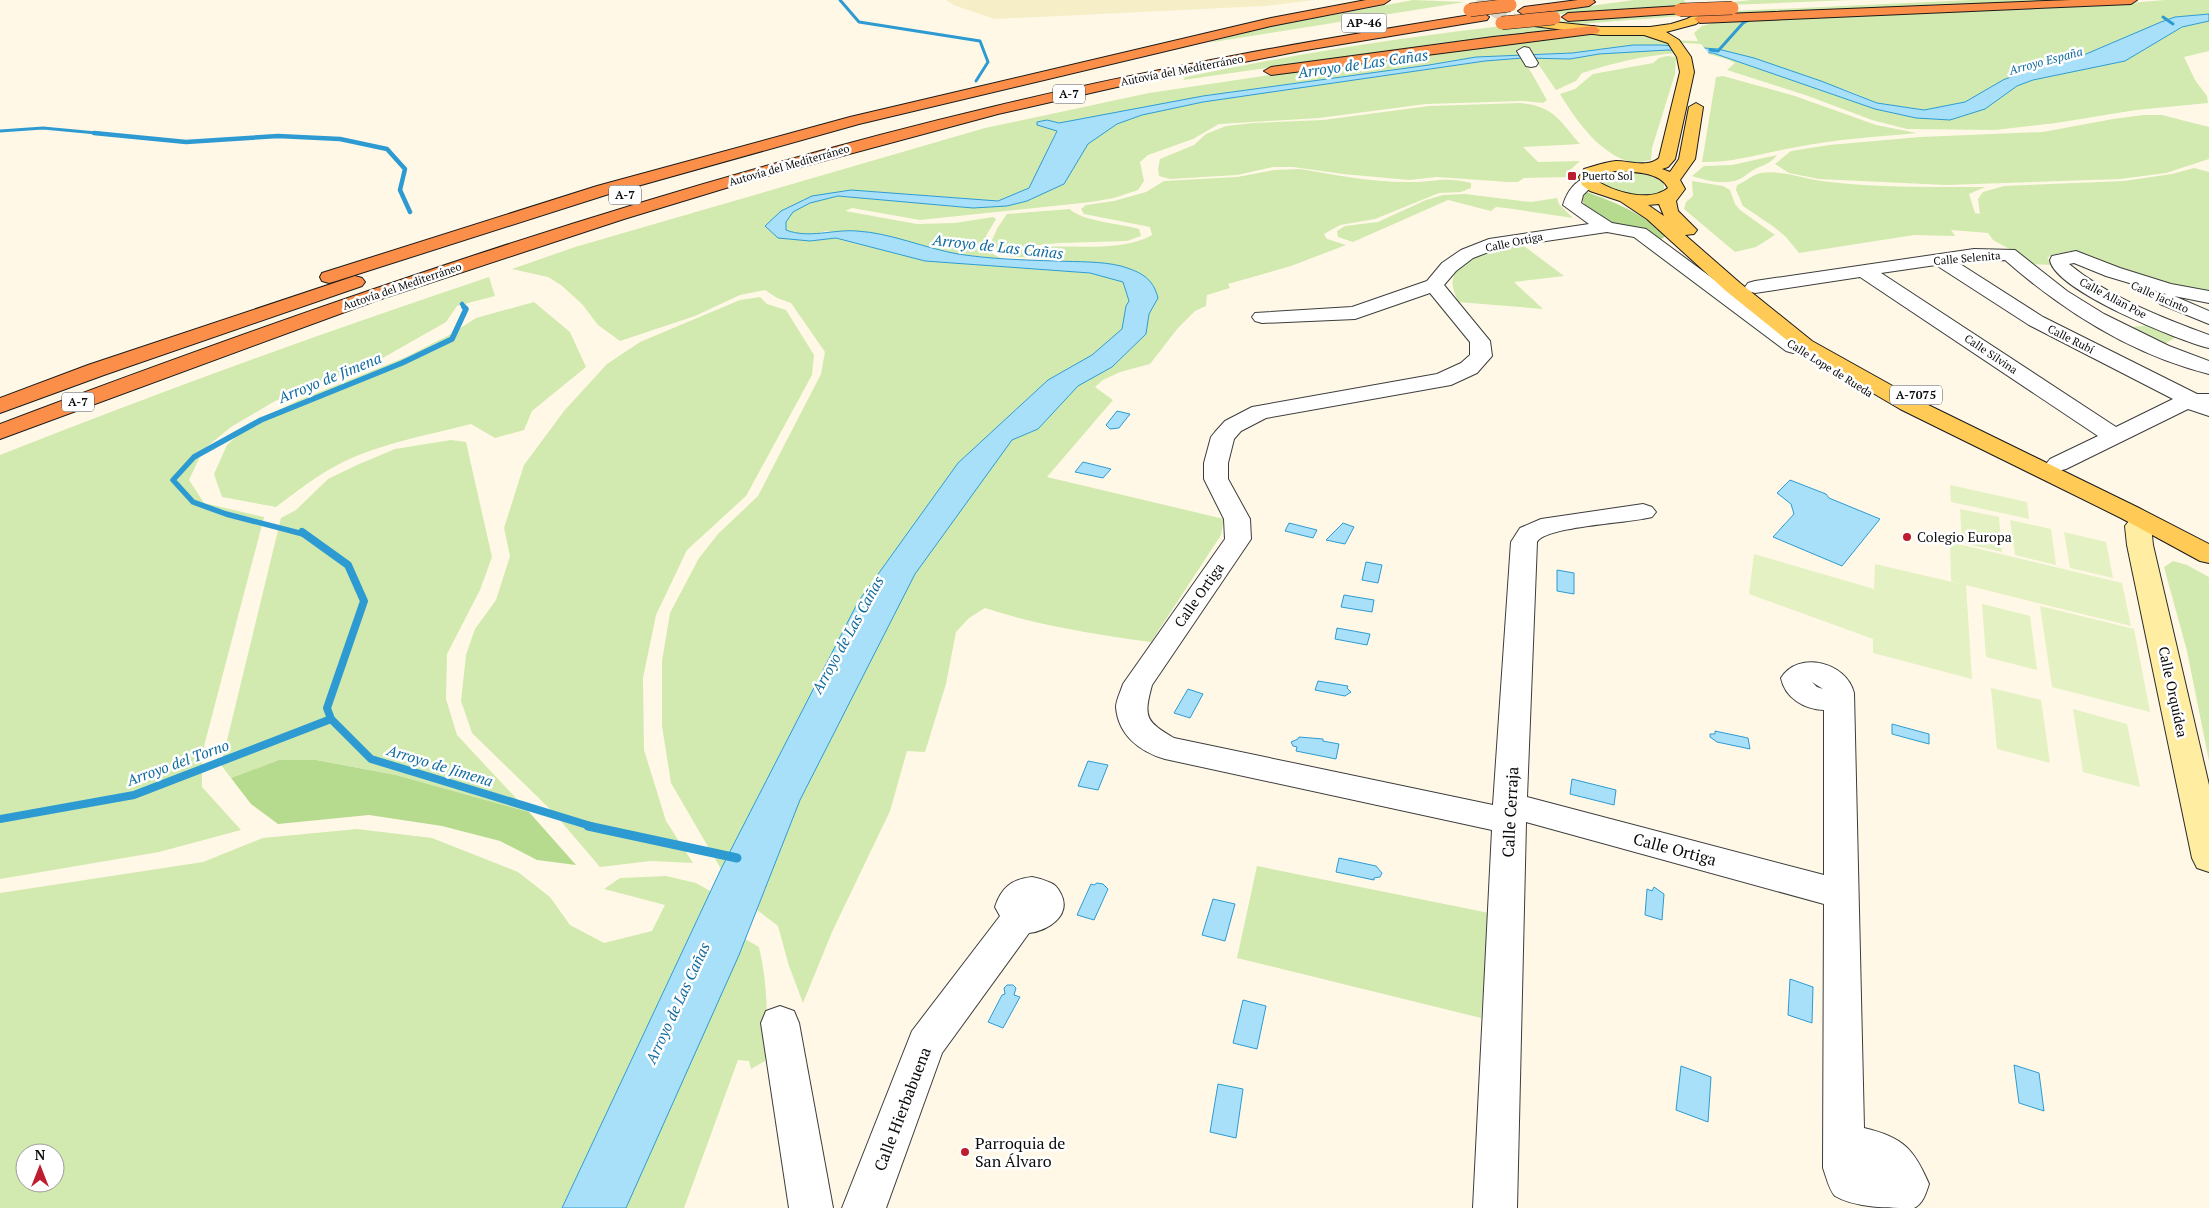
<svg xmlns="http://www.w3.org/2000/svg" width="2209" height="1208" font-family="'PT Serif',serif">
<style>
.farmland{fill:#f5eec6}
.green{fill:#d2eaaf;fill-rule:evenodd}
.forest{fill:#b6db8e}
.pitch{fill:#e4f1c2}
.water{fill:#a9e0f9;stroke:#2d9bd2}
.pier{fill:#fff8e6}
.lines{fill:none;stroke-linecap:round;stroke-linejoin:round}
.stream-far4{stroke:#2d9bd2;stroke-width:3}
.stream-far3{stroke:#2d9bd2;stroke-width:4.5}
.stream-far2{stroke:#2d9bd2;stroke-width:5.5}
.stream-far1{stroke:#2d9bd2;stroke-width:8}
.stream{stroke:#2d9bd2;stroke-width:9}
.primary-tunnel{stroke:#dad4c5;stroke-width:13;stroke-dasharray:13 7;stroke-linecap:butt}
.street-casing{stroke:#3d3d3d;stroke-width:2}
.secondary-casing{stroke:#2c2c2c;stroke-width:2}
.primary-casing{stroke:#1b1b1b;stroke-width:2}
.highway-casing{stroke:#1b1b1b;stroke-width:2}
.street{fill:#fff;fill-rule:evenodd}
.secondary{fill:#ffeea1;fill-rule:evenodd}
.primary{fill:#ffcb56;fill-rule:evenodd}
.highway{fill:#fb8e48;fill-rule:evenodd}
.highway-bridge-casing{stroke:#1b1b1b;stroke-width:14;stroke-linecap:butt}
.highway-bridge{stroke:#fb8e48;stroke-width:13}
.poi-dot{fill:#be1d30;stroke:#fff;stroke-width:2}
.labels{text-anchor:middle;stroke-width:5;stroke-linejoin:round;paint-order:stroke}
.far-street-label{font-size:11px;fill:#0a0a0a;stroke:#fff}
.far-poi-label{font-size:11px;fill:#0a0a0a;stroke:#fff;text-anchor:start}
.shield{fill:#fff;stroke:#545454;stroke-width:1}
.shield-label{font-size:12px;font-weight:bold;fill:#0a0a0a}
.far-water-label{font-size:12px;font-style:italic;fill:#106a9e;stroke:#fff}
.poi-label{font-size:14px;fill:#0a0a0a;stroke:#fff;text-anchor:start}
.street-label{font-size:14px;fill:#0a0a0a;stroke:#fff}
.water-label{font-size:15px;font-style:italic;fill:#106a9e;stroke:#fff}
.near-street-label{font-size:16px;fill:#0a0a0a;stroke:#fff}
.near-poi-label{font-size:16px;fill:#0a0a0a;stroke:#fff;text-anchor:start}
</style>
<rect width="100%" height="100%" fill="#fff8e6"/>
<polygon class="farmland" points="946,0 1314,0 1265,6 994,19 954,5"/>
<g class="green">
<polygon points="1413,0 1465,2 1207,43 1263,28"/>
<polygon points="1634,0 1684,0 1689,7 1595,11 1541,16 1531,14"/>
<polygon points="1751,0 1850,0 1729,5 1734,2"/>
<polygon points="1971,0 2089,0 1726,15 1732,11"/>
<path d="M2165,0H2209V14L2175,17L2161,22L2072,60L2028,70L2003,80L1965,102L1924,110L1877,103L1849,91L1718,49L1633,45L1572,53L1476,57L1429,65L1203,96L1059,123L1047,120L1037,122L1058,131L1054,135L1051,146L1029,188L998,201L907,194L812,196L765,226L810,241L836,238L925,261L1090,273L1123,282L1129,301L1126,306L1122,329L1092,355L1048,380L958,463L858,602L721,869L671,783L662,726V661L670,613L699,558L718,534L758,496L821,374L825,352L791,303L777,298L765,290L740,295L695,316L620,341L598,325L582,304L561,285L548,277L512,269L575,247L985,128L1149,93L1330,66L1522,40L1606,33L1635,34L1663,40L1698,41L1694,33L1702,26L1721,21C1869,14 2018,13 2165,0Z"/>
<polygon points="1684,13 1681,16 1580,24 1557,21"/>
<path d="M2209,21V51L2184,57L2195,80L2207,96L2208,103L2136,110L2056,123L1995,130L1907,129L1872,120L1808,96L1727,70L1735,63C1696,41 1622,60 1582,73L1576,81L1556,90L1534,58L1570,59L1599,54L1668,50L1713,53L1875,109L1916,118L1985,109L2017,86L2033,80L2125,61L2182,27Z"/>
<path d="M1521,24L1557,31L1441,43L1183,80L1185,77C1296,54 1408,36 1521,24Z"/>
<path d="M1667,56L1676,57L1675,74L1652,148L1651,160C1645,161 1637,163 1632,162C1601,156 1575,119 1560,94L1575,89L1593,74L1653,63L1659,58Z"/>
<polygon points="1523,58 1547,100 1543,103 1523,101 1426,104 1319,118 1219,124 1193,139 1148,155 1140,162 1144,181 1138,190 1114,198 1091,202 920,220 852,208 845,211 917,224 955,223 993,217 996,219 986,236 988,251 1002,259 957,254 889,237 826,231 810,235 799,235 786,230 785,222 793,212 810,203 838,196 972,208 1007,206 1027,201 1064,184 1088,144 1117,124 1142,115 1203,102 1485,61"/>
<path d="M1723,76L1795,96L1876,125L1917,133C1877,137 1837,139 1797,147C1766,152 1734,163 1702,162L1716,77Z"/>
<path d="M1520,103C1554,106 1559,120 1580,144L1523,147L1538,162L1580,161L1570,170V177L1524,178L1518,182H1508L1437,177L1409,180L1343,174L1293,167H1273L1237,175L1170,179L1159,176L1158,169L1160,159L1194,145L1206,134L1226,126L1253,123L1323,120L1429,106Z"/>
<polygon points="2144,115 2162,115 2209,127 2209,159 2166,173 2120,179 1946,185 1819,179 1789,173 1775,164 1791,151 1829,145 1920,137 2043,132 2113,119"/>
<path d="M1777,155C1771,163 1764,165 1755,169C1750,172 1746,175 1742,178C1727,186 1707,181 1692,176L1704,166L1732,165Z"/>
<path d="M2194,168L2209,172V294L2118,269L2090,256L2071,251L2052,255L2047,258L2055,265L2027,264L2013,251L1993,240L1988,233L1951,230L1955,236L1914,235L1799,253L1786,237L1774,227L1743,206L1736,190L1737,185C1745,182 1753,174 1761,173C1781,170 1801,178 1821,181C1875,188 1931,187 1985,187L1969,194L1975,213L1980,214L1978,199L1983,192L2004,186L2124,181L2172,174Z"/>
<path d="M1300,169C1335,175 1371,182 1406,182C1431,183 1445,176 1471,183V188L1461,192L1439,193L1375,219L1340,225L1324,234L1327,239L1346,245L1291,266L1228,284L1230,288L1207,295L1206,306L1195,311L1178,328L1150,364L1120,372L1103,380L1095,387L1113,400L1047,477L1224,519L1221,535L1151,642C1095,634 1040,626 985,608L969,618L956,632L946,684L925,752L907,751L890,811L832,932L803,1003L789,966L778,926L757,910L800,800L915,574L1001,454L1012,440L1038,429L1078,386L1112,367L1146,334L1149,314L1153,308L1120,266L1008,256L1005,251C1017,250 1029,248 1040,247C1074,245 1123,252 1152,235L1150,227L1084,214L1081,209L1086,205L1114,201L1146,192L1164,181L1237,177L1274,170Z"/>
<path d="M1621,170L1647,174L1664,183V189C1645,203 1616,192 1597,182V176L1600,173Z"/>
<polygon points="1692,181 1723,186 1730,190 1735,204 1740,210 1775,235 1756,247 1735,252 1684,209 1686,202 1693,196"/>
<polygon points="1465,194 1531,202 1557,198 1559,204 1573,218 1506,208 1496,207 1491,211 1448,200 1353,242 1338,237 1337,231 1345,226 1378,222 1426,200 1443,195"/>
<path d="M1070,209C1080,221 1123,224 1139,229L1141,236L1127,241L1060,243L997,249L992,240L998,227L1007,214Z"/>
<path d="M1520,243L1564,276L1514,282L1543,309L1458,302C1456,296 1451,286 1453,279C1459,253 1498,248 1520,243Z"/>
<path d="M489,277L495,296L457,306L446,322L381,359L275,401L231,427L203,450L189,480L204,503L264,517L202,754V787L241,830L159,852L0,879V455C162,391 324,332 489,277Z"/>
<polygon points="760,297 767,304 786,310 814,355 812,375 746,496 687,550 656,615 643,678 644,750 666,821 693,863 651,861 600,867 553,812 472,733 461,701 466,655 475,629 496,600 510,556 504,528 524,465 564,411 607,364 640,342 740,300"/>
<path d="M534,302L570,332L586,367L532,411L524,430L495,438L471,424C428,435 383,443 343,462C319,474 297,491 276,507L222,497L214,474L227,445L249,425L297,401L406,357L451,334L476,318Z"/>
<polygon points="2151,325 2180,335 2161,346 2123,328"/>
<polygon points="451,440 466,442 492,557 480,590 447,654 446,699 457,735 529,812 396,775 316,760 279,760 231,778 221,765 281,518 296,510 328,479 357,465 395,449"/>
<polygon points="2173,561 2187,565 2209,577 2209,761 2187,651 2164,567"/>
<path d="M357,829L432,838L518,872L550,897L570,925L604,943L652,931L665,905L604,889L620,878L666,876L696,883L712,892L702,909L562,1208H0V893L203,862L263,838ZM25,1153H55V1183H25Z"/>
<polygon points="1257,866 1489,913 1481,1018 1237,958"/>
<path d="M745,939L759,947C768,985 768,1022 765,1061L751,1069L749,1061L738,1060L684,1208H626Z"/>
</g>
<g class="forest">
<path d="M1584,191C1614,202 1643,213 1666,236L1660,240L1605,221L1587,210L1582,200Z"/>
<polygon points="279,760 316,760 396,775 529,812 576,865 537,860 500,841 442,826 369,815 278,824 251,804 231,778"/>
</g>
<g class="pitch">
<polygon points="1950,485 2027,502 2029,519 1951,502"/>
<polygon points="1960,509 1999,517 2002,552 1962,543"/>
<polygon points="2010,520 2051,529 2056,565 2015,555"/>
<polygon points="2064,532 2106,542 2113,578 2070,568"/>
<polygon points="1950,542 2122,583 2131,626 1966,585 1972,679 1873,653 1873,639 1749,594 1754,554 1874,589 1875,564 1961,584 1951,581"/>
<polygon points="1982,604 2030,616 2037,670 1986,657"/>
<polygon points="2040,606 2134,629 2150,712 2052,687"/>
<polygon points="1991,688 2041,700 2050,763 1997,749"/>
<polygon points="2073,709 2127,724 2140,787 2083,772"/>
</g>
<g class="water">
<path d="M2209,14V21L2182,27L2125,61L2033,80L2017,86L1985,109L1950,120L1916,118L1875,109L1713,53L1668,50L1599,54L1570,59L1523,58L1485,61L1203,102L1142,115L1117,124L1088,144L1064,184L1027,201L1007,206L973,208L838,196L810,203L793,212L786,222V230C809,239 833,229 857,231C891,233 924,248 958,254C990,259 1023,260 1056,261C1077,262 1101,261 1121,266C1141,272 1153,278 1158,298L1149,314L1146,334L1112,367L1078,386L1038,429L1012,440L915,574L800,800L739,955L626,1208H562L721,869L858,602L958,463L1048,380L1092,355L1122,329L1126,306L1129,301L1123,282L1090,273L925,261L836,238L810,241L778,238L765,226L781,211L812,196L851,190L998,201L1029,188L1057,131L1037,125V122L1047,120L1059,123L1203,96L1429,65L1476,57L1572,53L1633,45H1661L1718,49L1754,58L1821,81L1877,103L1924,110L1965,102L2003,80L2028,70L2072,60L2161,22L2175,17Z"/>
<polygon points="1117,411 1130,414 1119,428 1110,429 1106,425"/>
<polygon points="1083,462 1111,469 1103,478 1075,472"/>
<polygon points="1790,480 1826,494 1829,498 1880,519 1842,566 1773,537 1794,514 1791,504 1777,493"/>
<polygon points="1289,523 1317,530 1313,538 1285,531"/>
<polygon points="1343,523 1354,527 1345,544 1326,540"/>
<polygon points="1366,562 1382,565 1378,583 1362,580"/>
<polygon points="1557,570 1574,573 1574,594 1557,591"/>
<polygon points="1344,595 1374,600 1372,612 1341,607"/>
<polygon points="1337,628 1370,634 1367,645 1335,639"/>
<polygon points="1318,681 1348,686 1347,688 1351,692 1345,696 1315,690"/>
<polygon points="1188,689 1203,694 1190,718 1174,713"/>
<polygon points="1892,724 1929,734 1929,744 1892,734"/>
<polygon points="1715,731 1748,738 1750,749 1717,742 1710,737 1710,734 1715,734"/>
<polygon points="1299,737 1323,739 1323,741 1339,744 1336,759 1296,751 1297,747 1293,746 1291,742 1298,739"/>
<polygon points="1088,761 1108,765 1098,790 1078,786"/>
<polygon points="1572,779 1616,790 1614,805 1570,794"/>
<polygon points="1339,858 1376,866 1382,873 1380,877 1374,878 1374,880 1336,872"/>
<polygon points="1097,883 1103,884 1108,889 1094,920 1077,915 1091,884 1094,885"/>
<polygon points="1654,887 1664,894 1662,920 1645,915 1647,889 1652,891"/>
<polygon points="1213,899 1235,904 1225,941 1202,935"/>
<polygon points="1790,979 1813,987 1812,1023 1788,1015"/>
<polygon points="1007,985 1013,985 1016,988 1014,995 1020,997 1003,1028 988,1022 1002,995 1005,994 1004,988"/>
<polygon points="1243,1000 1266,1006 1257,1049 1233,1043"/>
<polygon points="2014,1065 2039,1073 2044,1111 2019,1103"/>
<polygon points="1681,1066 1711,1077 1708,1122 1676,1110"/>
<polygon points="1218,1084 1243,1089 1236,1138 1210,1132"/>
</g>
<polygon class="pier" points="1667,42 1701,44 1711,56 1674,53"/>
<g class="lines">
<g class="stream-far4">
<polyline points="840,0 859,22 980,41 988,62 976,81"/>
<polyline points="2163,17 2173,24"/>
<polyline points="1710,50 1718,51 1743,23 1749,20"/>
<polyline points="0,131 43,128 107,134"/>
</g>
<g class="stream-far3">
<polyline points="94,133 186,142 278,136 340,139 387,149 405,169 400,190 410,212"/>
<polyline points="462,304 465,308"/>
</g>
<polyline class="stream-far2" points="303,534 226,514 193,502 173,480 194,457 261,420 402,363 452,339 466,309 464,307"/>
<g class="stream-far1">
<polyline points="302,532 348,565 364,601 327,708 331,719 371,759 594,827"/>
<polyline points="0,819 134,795 331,719"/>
</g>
<polyline class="stream" points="588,826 737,858"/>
<polyline class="primary-tunnel" points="1477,0 1499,13 1513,18"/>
<g class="street-casing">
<g id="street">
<polygon points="1524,47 1529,48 1538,63 1536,66 1531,67 1526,66 1517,51"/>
<path d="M1588,177L1594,179L1596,182L1583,195L1581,203L1612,223L1646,229L1800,343L1803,347L1800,351L1793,353L1786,351L1634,237L1607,232L1499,248L1473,258L1456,271L1444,285L1490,341L1492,356L1477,373L1451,385L1266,418L1241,431L1234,439L1228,463V479L1250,519L1251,539L1152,685C1143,718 1146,721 1174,738L1493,805L1511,542L1520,528L1541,519L1643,504L1652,507L1656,512L1652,517C1631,523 1546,526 1537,542L1527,797L1824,875V710C1804,709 1785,698 1781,678C1798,650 1847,662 1854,693L1864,1128C1903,1137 1914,1149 1929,1184C1926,1193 1923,1204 1914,1208C1889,1208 1855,1208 1835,1196C1829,1190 1826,1176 1823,1168L1824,904L1526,822L1517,1208H1473L1492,830L1165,759C1140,752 1118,735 1116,707C1116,700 1121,691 1123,684L1225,539L1224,519L1204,479V463L1211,437L1215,432L1225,421L1252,407L1437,374L1461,363L1470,355V342L1430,293L1355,319L1262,323L1255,321L1252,317L1255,313L1352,307L1427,281L1442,263L1461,250L1489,239L1589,224L1563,205C1567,192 1574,181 1588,177ZM1812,682L1823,689L1817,687Z"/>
<path d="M1974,249L2015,250L2067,291L2104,314L2169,346L2209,361V374C2133,355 2063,311 2005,260L1957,262L2043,317L2197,394H2209V416L2188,409L2066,469L2058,471L2050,469L2046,464L2050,459L2098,436L1860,277L1755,293L1748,291L1745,287L1748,283L1755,281ZM1936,265L2029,325L2173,399L2116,427L1881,273Z"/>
<path d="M2076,251L2120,268L2171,284L2209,291V303L2174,296L2209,311V324L2160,304L2157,300L2160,296L2166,294L2106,276L2074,263L2069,264C2109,297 2160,317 2209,335V348C2179,341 2054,290 2050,260L2052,256Z"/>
<path d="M1032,877C1038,878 1045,880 1051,883C1056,885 1059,890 1061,894C1072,916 1047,931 1029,933L942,1053L886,1208H842L912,1031L1000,916L995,907C1001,888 1012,879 1032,877Z"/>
<polygon points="780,1006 794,1011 799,1023 833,1208 789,1208 761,1023 766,1011"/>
</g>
</g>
<g class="secondary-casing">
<polygon id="secondary" points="2138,518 2147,521 2151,526 2153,545 2209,785 2209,872 2197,868 2192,858 2127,545 2125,526 2129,521"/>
</g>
<g class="primary-casing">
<path id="primary" d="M1707,8L1713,12L1696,24L1666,32L1679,40L1691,57L1694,72L1675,159L1668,167L1662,169L1670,172L1679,159L1689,107L1696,103L1703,107L1695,159L1680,180L1685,189L1676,201L1678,211L1697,230L1694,234L1685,235L1740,283L1812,341L1916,399L2139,508L2209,544V563L2200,561L2121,518L1900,409L1798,349L1726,291L1647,219L1620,201L1590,191L1582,185L1579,177L1584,169C1594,166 1606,162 1616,161C1630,161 1648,168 1659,158L1680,72L1677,57L1668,43L1644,35H1601L1534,26L1532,23L1534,20L1601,27H1650L1671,24L1687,19ZM1615,171C1631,172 1660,171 1668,188C1650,203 1613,192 1596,180V175ZM1659,204L1664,216L1648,205Z"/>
</g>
<g class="highway-casing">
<g id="highway">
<polygon points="1366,0 1390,0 1384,4 1271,26 859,124 609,194 336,281 329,283 322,281 320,277 322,273 597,186 850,117 1271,18"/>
<polygon points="1578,0 1593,0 1595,2 1589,6 1524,15 1518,11 1524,7"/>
<polygon points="2071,0 2137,0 2131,4 1700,23 1694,19 1700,15"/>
<polygon points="1680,6 1684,7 1686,10 1684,13 1568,21 1562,17 1568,13"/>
<path d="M1483,13L1489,17L1487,20L1300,51L1117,87L998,114L749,181L624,219L375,301L0,439V424C326,301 656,187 996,106C1157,67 1320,39 1483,13Z"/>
<polygon points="1594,26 1600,30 1598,33 1271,75 1264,71 1271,67 1493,37"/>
<polygon points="355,276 362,278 365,282 362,286 104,375 0,413 0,398 88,365"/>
</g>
</g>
<use href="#street" class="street"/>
<use href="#secondary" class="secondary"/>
<use href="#primary" class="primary"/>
<use href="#highway" class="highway"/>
<g class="highway-bridge-casing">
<g id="highway-bridge">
<polyline points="1470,10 1510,5"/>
<polyline points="1680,10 1732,8"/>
<polyline points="1502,23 1554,18"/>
</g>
</g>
<use href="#highway-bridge" class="highway-bridge"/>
</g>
<g class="poi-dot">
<rect x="1567" y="171" width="10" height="10" rx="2.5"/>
<circle cx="1907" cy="537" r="5"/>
<circle cx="965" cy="1152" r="5"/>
</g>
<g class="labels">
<g class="far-street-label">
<text transform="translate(1182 70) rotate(-11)" y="4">Autovía del Mediterráneo</text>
<text transform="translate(789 165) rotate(-16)" y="4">Autovía del Mediterráneo</text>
<text transform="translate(1514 242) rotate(-12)" y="4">Calle Ortiga</text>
<text transform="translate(1967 258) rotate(-5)" y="4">Calle Selenita</text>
<text transform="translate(402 286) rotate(-19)" y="4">Autovía del Mediterráneo</text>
<text transform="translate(2160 297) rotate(24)" y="4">Calle Jacinto</text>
<text transform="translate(2113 298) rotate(28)" y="4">Calle Allan Poe</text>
<text transform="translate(2071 339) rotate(27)" y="4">Calle Rubí</text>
<text transform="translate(1991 354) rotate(34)" y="4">Calle Silvina</text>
<text transform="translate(1830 368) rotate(32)" y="4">Calle Lope de Rueda</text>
</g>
<g class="far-poi-label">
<text x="1582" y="180">Puerto Sol</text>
</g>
<g class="shield">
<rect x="1341.5" y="13.5" width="45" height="19" rx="4"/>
<rect x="1053" y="84.5" width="32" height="19" rx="4"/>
<rect x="609" y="185.5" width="32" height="19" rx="4"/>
<rect x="1890" y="385.5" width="52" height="19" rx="4"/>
<rect x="62" y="392.5" width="32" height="19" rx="4"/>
</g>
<g class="shield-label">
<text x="1364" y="27">AP-46</text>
<text x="1069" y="98">A-7</text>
<text x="625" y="199">A-7</text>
<text x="1916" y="399">A-7075</text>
<text x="78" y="406">A-7</text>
</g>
<g class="far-water-label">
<text transform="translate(2046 61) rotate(-15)" y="4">Arroyo España</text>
</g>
<g class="poi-label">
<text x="1917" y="542">Colegio Europa</text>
</g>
<g class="street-label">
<text transform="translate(1199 595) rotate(-55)" y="5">Calle Ortiga</text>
<text transform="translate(2173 692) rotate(78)" y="5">Calle Orquídea</text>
</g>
<g class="water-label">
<text transform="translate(1363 64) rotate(-8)" y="5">Arroyo de Las Cañas</text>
<text transform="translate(998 247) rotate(6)" y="5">Arroyo de Las Cañas</text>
<text transform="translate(330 378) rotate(-22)" y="5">Arroyo de Jimena</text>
<text transform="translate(848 635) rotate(-61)" y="5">Arroyo de Las Cañas</text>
<text transform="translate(178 763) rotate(-20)" y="5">Arroyo del Torno</text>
<text transform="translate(440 766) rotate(17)" y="5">Arroyo de Jimena</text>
<text transform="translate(678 1003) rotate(-65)" y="5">Arroyo de Las Cañas</text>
</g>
<g class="near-street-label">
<text transform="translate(1510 812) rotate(-87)" y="6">Calle Cerraja</text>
<text transform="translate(1675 849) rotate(15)" y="6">Calle Ortiga</text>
<text transform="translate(902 1109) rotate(-69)" y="6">Calle Hierbabuena</text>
</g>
<g class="near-poi-label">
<text x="975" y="1149">Parroquia de<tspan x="975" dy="18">San Álvaro</tspan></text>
</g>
</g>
<g transform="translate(40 1168)"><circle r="24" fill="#ffffff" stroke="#9d9d9d"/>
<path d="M0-4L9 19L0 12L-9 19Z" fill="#be1d30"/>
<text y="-8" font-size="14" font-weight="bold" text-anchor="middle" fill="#0a0a0a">N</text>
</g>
</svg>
